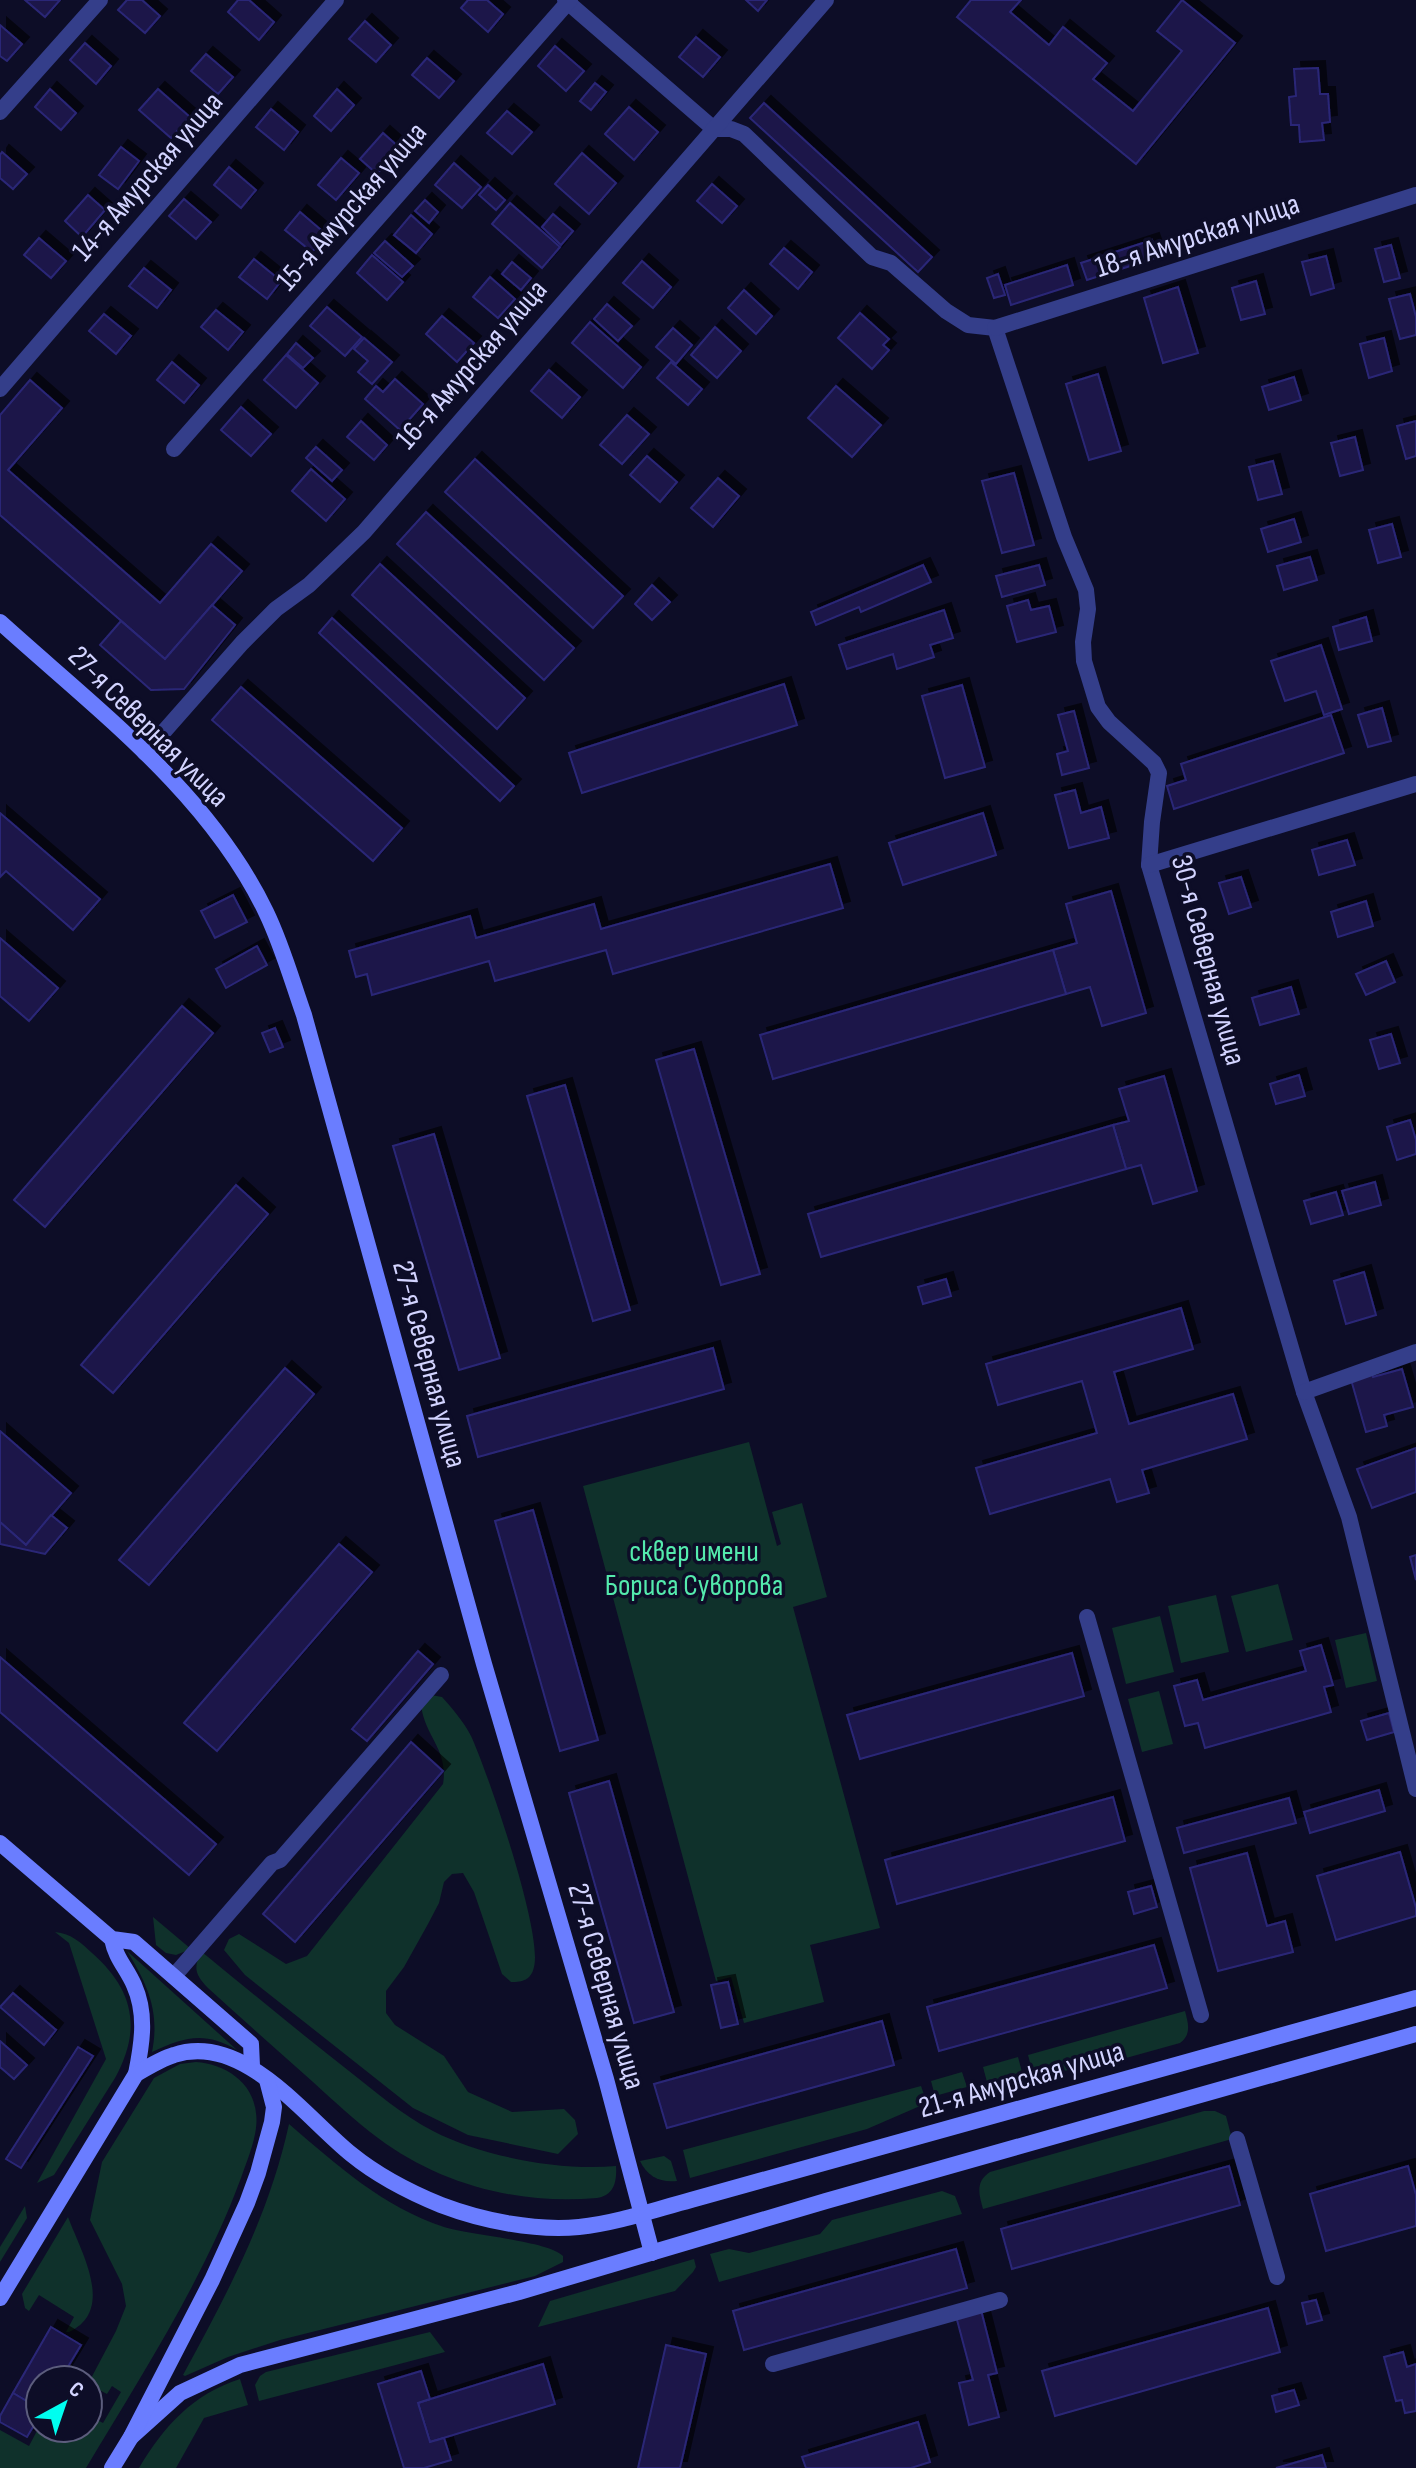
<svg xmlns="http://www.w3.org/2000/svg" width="1416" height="2468" font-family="'Sofia Sans Condensed',sans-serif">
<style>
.green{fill:#0f312b}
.building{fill:#1a1749;stroke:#2b2777;stroke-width:2;filter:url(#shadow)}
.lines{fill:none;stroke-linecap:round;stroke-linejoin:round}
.street{stroke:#343e8a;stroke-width:16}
.secondary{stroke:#6a7dff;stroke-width:16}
.labels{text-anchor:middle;stroke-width:7;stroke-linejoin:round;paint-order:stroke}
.street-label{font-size:30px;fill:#d3d4ff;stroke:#0d0d27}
.park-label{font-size:30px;fill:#54eaad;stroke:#0d0d27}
</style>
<defs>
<filter id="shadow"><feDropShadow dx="7" dy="-7" stdDeviation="0" flood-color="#0009"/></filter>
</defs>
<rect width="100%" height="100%" fill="#0d0d27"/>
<g class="green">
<polygon points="749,1442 777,1546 781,1544 772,1512 802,1503 827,1597 793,1607 880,1928 810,1945 824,2002 744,2023 731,1977 716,1981 583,1486"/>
<polygon points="1278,1584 1293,1640 1246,1652 1231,1596"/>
<polygon points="1216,1595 1229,1652 1181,1663 1168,1606"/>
<polygon points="1160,1616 1174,1672 1126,1684 1112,1628"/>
<polygon points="1366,1633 1377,1681 1346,1688 1335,1640"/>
<polygon points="1159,1691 1173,1744 1142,1752 1128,1699"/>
<path d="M431,1695L442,1697C452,1708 464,1722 471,1736C488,1773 543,1933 534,1967C531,1980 523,1982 511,1982L502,1974L474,1892L463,1873L452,1874L444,1882L439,1903L428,1924L404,1967L386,1991V2013L395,2025L444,2056L468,2092L512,2112L564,2109L575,2120L578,2134L558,2154L468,2135L413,2108L245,1975L224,1950L229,1939L239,1934L286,1964L307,1956L443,1784C449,1749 423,1735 421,1703Z"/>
<polygon points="153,1917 191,1949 176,1955 166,1953 156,1945"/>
<path d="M55,1932C72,1934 80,1942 92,1953C134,1990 142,2029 115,2078L54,2175L37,2183L106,2059L69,1943Z"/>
<path d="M127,1951L237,2050C204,2031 185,2037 152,2052C160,2012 148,1985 127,1951Z"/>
<path d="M202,1952C251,1992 299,2032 349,2071C376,2092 402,2115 433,2131C483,2157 560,2171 616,2166C617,2182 614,2195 597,2198C519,2205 441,2185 378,2138C355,2121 334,2101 313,2082C278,2051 243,2020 208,1988C196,1976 192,1967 202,1952Z"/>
<path d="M1185,2011C1188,2023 1192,2034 1180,2043L1090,2068L1033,2074L1028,2055Z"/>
<polygon points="1018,2057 1022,2072 987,2082 983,2067"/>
<path d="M196,2062C225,2064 253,2082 256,2113C259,2133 248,2158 241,2178C203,2281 142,2374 86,2468H0V2430L29,2446L39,2427L56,2436L61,2428H88V2415L103,2423L121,2392L112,2386L107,2394L88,2384L116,2331L126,2306L122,2284L90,2220L102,2162L154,2078L180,2064Z"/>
<polygon points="962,2072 967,2087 935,2096 931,2081"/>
<polygon points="921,2086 927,2103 867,2129 690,2178 683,2150"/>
<path d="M1204,2111H1215L1226,2116L1232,2139L983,2209C979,2194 975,2182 990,2172Z"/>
<path d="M289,2124C337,2165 383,2207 444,2227C469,2235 550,2241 563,2256V2262L535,2276L280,2340L228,2357L185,2376L183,2375C227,2294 269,2216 289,2124Z"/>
<path d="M664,2156L671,2161L677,2181C660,2183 647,2176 640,2161Z"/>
<polygon points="942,2191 955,2196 962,2214 719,2282 710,2254 729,2249 749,2253 820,2234 832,2220"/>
<polygon points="25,2206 27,2218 0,2262 0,2247"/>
<path d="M68,2217C81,2252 116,2310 69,2332H66L74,2317L39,2295L29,2311L25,2308L22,2294Z"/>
<polygon points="694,2259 696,2267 693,2272 675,2291 538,2327 550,2301"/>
<polygon points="430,2332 445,2352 259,2401 255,2385 260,2376 266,2372"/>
<path d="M240,2379L248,2405L204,2418L176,2468H139C164,2426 193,2394 240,2379Z"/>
</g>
<g class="building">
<polygon points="25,0 60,0 45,17"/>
<polygon points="127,0 142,0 160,16 145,33 118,10"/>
<polygon points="238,0 249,0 274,22 259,40 228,12"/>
<polygon points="468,0 487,0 503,14 488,32 461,8"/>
<polygon points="746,0 767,0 758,11"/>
<polygon points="971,0 1021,0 1010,12 1049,45 1063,27 1107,63 1093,79 1133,111 1182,51 1157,31 1182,0 1235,43 1136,164 957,17"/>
<polygon points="365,21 391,45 376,62 349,39"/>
<polygon points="0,25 22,44 7,61 0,56"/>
<polygon points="696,37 720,57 703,77 679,57"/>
<polygon points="85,43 111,66 96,84 70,60"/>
<polygon points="555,46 584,71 566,91 538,66"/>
<polygon points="206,54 233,77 218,94 191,71"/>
<polygon points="427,58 454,81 439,98 412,75"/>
<polygon points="1318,68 1320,94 1328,94 1330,122 1322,123 1324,140 1300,142 1299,125 1291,125 1289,97 1296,96 1294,69"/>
<polygon points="595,83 606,92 591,110 580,101"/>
<polygon points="50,89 76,113 61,130 35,107"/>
<polygon points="158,89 190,117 171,138 139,110"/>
<polygon points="337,89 354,105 331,131 314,116"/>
<polygon points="764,103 932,257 918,272 750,118"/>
<polygon points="629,107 658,132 634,160 605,134"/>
<polygon points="271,109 298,132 284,150 256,127"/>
<polygon points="507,111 532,132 512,154 487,133"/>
<polygon points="383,133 400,148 377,174 360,159"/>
<polygon points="121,147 139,161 118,189 99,175"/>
<polygon points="2,152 27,174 13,189 0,178 0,155"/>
<polygon points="582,153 616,183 589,214 555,184"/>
<polygon points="341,158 359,173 336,200 318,185"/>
<polygon points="454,163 481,187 462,208 435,185"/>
<polygon points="229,167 256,190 241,208 214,185"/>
<polygon points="712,184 737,206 722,223 697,201"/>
<polygon points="488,185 505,200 496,210 479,195"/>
<polygon points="88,195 105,210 82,237 65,221"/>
<polygon points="184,199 211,222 196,239 169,216"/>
<polygon points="425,200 438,212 429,223 415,211"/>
<polygon points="510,203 560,247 542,268 492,224"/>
<polygon points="300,212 327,235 312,252 285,230"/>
<polygon points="553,214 573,231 561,245 542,227"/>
<polygon points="411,215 432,234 416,253 394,235"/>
<polygon points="39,238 66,261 51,278 24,255"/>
<polygon points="1152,240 1158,257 1087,280 1081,263"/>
<polygon points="385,241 413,266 402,277 374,253"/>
<polygon points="1391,245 1400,278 1384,282 1375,249"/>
<polygon points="784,248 812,272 798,289 770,264"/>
<polygon points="372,255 403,282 387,300 357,273"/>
<polygon points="1326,256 1334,288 1311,295 1302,262"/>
<polygon points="254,259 281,281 267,299 239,277"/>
<polygon points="642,261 671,287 653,308 623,283"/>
<polygon points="512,262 531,278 521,290 502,274"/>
<polygon points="1067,265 1073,285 1011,305 1005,285"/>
<polygon points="144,268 171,290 157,308 129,286"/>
<polygon points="998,274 1005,295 994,298 987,278"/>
<polygon points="490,277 515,299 498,318 473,297"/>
<polygon points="1256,281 1265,314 1241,320 1232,288"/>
<polygon points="1178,287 1198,353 1163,363 1144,298"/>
<polygon points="744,290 772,316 756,334 728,308"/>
<polygon points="1410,294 1416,317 1416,335 1400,339 1389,299"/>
<polygon points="607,304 632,326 618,341 594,319"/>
<polygon points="327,307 362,337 345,356 310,326"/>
<polygon points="216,310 243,332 228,350 201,327"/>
<polygon points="860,313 889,339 883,345 889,350 872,369 838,338"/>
<polygon points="104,314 131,336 116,354 89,331"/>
<polygon points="442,316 474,343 457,362 426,334"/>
<polygon points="590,322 641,367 623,388 572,343"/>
<polygon points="715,327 741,351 717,378 691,355"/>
<polygon points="673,328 692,345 676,364 656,347"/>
<polygon points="364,338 392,362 372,384 358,372 368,361 354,349"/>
<polygon points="1384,338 1392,371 1369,378 1360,344"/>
<polygon points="296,343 313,358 303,368 287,354"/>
<polygon points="286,355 318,383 296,408 264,380"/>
<polygon points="172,362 199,385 184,403 157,380"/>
<polygon points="671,362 702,389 688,405 657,378"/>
<polygon points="549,370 580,397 562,418 531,391"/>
<polygon points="1098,374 1121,451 1089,460 1066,384"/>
<polygon points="1294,377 1301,400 1269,410 1262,387"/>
<polygon points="395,379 423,404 400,430 365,399 376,386 383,392"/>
<polygon points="30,380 62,408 8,470 160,603 211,544 242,571 165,659 0,515 0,415"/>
<polygon points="836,386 881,425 852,457 808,418"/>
<polygon points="241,407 271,434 251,456 221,430"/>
<polygon points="627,415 649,434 622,464 600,445"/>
<polygon points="361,421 387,445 374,460 347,437"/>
<polygon points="1416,421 1416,456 1406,459 1397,426"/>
<polygon points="1355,437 1363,470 1340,476 1331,443"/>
<polygon points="316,447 342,470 332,481 306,458"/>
<polygon points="647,456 677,482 660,502 630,475"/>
<polygon points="475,459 623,596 593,628 445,492"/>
<polygon points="1273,461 1282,494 1258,500 1249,467"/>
<polygon points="311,469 345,499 326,521 292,491"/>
<polygon points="1014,473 1034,545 1002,553 982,481"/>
<polygon points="718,478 739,496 713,527 691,508"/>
<polygon points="426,512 574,648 544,680 397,544"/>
<polygon points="1294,519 1301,542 1268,552 1261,529"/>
<polygon points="1392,524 1401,557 1378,563 1369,530"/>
<polygon points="1310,557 1317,580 1284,590 1277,566"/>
<polygon points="380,564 525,698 497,729 352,595"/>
<polygon points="923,565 931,582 861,612 859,607 816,625 811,612"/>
<polygon points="1039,565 1045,585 1002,597 996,576"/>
<polygon points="652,585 670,602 652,620 635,604"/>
<polygon points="1028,600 1031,610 1049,606 1056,632 1017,642 1007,606"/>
<polygon points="212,605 235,625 184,689 151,690 100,645 121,621 165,659"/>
<polygon points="944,610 953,638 930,645 934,657 897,669 893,654 847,669 839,645"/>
<polygon points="1366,617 1372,641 1339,650 1333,627"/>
<polygon points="332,618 514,786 500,801 319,633"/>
<polygon points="1321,645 1342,709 1324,715 1316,691 1285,701 1271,661"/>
<polygon points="784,684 797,725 582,793 569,753"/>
<polygon points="962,685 985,767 945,778 922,696"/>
<polygon points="241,687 402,828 373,861 212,720"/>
<polygon points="1382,708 1391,741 1368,747 1358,715"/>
<polygon points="1074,711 1089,768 1062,775 1057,754 1068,751 1058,715"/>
<polygon points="1331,715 1344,753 1174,809 1167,786 1186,780 1181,764"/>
<polygon points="1075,790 1081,813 1101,807 1109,838 1069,848 1055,795"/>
<polygon points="0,813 100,899 73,930 6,871 0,877"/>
<polygon points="983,813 996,855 903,885 889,843"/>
<polygon points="1347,840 1355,865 1319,875 1312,850"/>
<polygon points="830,864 843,908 613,974 606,950 495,981 489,961 372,995 367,974 356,977 349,951 470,916 476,938 594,904 601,929"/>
<polygon points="1241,877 1251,907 1229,914 1219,883"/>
<polygon points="1111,891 1146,1013 1102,1026 1090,987 1066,994 1053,950 1077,943 1066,904"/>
<polygon points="233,895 247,922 215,938 201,911"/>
<polygon points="1366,901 1373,926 1338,937 1331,912"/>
<polygon points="0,938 58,988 29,1021 0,996"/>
<polygon points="257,946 267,965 226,988 216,969"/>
<polygon points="1053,950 1066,994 773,1079 760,1035"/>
<polygon points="1386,961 1395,982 1366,995 1356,974"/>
<polygon points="1291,987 1299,1014 1260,1025 1252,998"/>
<polygon points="182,1006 213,1033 45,1227 14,1200"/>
<polygon points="275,1028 283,1047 270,1052 262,1033"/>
<polygon points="1391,1034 1400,1063 1379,1069 1370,1040"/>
<polygon points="694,1049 760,1274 721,1285 656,1060"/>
<polygon points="1299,1075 1305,1096 1276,1104 1270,1084"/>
<polygon points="1164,1076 1197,1191 1153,1204 1141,1165 1126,1169 1113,1125 1129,1121 1119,1089"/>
<polygon points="565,1085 630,1310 593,1321 527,1096"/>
<polygon points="1410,1120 1416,1140 1416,1154 1397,1160 1387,1127"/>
<polygon points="1113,1125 1126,1169 821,1257 808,1214"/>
<polygon points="434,1134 500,1358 459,1370 393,1146"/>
<polygon points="1375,1182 1381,1205 1349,1214 1342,1191"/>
<polygon points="236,1185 268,1214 113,1393 81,1365"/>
<polygon points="1336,1192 1343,1215 1311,1224 1304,1201"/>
<polygon points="1364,1272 1376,1315 1346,1324 1334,1281"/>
<polygon points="946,1279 951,1296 923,1304 918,1287"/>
<polygon points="1181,1308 1193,1349 1114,1372 1129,1424 1233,1394 1247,1439 1142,1470 1149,1493 1117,1502 1110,1479 990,1514 976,1468 1097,1433 1082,1381 998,1405 986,1364"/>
<polygon points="713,1348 724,1389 478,1457 467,1416"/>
<polygon points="285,1368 314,1394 149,1585 119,1560"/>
<polygon points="1402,1369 1413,1407 1384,1415 1387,1426 1366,1432 1350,1376 1371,1370 1373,1377"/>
<polygon points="0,1431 71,1493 26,1545 0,1522"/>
<polygon points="1416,1448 1416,1492 1372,1508 1357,1469"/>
<polygon points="533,1510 598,1740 560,1751 495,1521"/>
<polygon points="51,1515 67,1528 45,1554 0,1544 0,1522 26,1545"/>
<polygon points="339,1544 372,1572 217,1751 184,1723"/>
<polygon points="1416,1555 1416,1580 1410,1557"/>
<polygon points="1321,1645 1333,1685 1324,1687 1331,1712 1205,1748 1198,1723 1185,1726 1174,1686 1197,1680 1203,1700 1306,1671 1300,1651"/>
<polygon points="418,1651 433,1664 367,1741 352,1729"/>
<polygon points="1072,1653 1084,1696 860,1759 847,1715"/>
<polygon points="0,1657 216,1844 189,1875 0,1712"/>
<polygon points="1389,1713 1394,1732 1367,1740 1361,1721"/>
<polygon points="411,1742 443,1771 295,1942 263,1914"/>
<polygon points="609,1781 674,2012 634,2023 569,1793"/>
<polygon points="1379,1790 1385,1811 1310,1833 1304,1812"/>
<polygon points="1113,1797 1125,1841 897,1904 885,1860"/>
<polygon points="1289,1798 1296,1823 1184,1853 1177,1828"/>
<polygon points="1400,1852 1416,1908 1416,1916 1336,1940 1317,1876"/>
<polygon points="1247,1853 1267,1926 1285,1921 1293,1952 1218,1971 1190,1868"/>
<polygon points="1151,1886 1157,1907 1134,1914 1128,1892"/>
<polygon points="1154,1945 1167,1988 939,2051 927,2007"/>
<polygon points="728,1982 738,2024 721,2028 711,1985"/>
<polygon points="13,1993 56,2030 44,2045 0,2007"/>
<polygon points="882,2021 894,2065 667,2128 654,2084"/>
<polygon points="0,2041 27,2065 14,2079 0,2067"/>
<polygon points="78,2047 93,2056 21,2168 6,2159"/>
<polygon points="1229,2166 1240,2205 1012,2269 1001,2229"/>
<polygon points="1408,2166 1416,2195 1416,2226 1326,2251 1310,2194"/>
<polygon points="956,2249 967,2288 744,2350 733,2311"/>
<polygon points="1316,2300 1322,2320 1307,2324 1302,2303"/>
<polygon points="1268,2308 1280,2352 1055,2416 1042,2371"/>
<polygon points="981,2310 997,2373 988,2375 999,2417 969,2425 959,2383 973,2380 956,2316"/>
<polygon points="51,2327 81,2345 60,2380 40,2380 40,2409 13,2393"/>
<polygon points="666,2345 706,2354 680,2468 638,2468"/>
<polygon points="1403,2352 1407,2367 1416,2364 1416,2411 1405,2413 1402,2400 1396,2401 1384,2357"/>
<polygon points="543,2364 555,2404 430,2442 418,2403"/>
<polygon points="421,2371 430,2399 418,2403 430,2442 444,2438 451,2460 424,2468 404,2468 378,2384"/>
<polygon points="1294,2390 1299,2405 1276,2412 1272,2396"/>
<polygon points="13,2393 40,2409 40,2415 27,2437 0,2422 0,2416"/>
<polygon points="918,2422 930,2462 911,2468 806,2468 802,2457"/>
<polygon points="1322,2455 1326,2468 1276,2468"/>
</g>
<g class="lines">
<g class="street">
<polyline points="565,0 714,129 731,129 744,134 872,257 891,263 946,311 968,325 995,328 1064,537 1086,590 1088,609 1083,642 1084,661 1098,707 1109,722 1154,763 1159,773 1152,822 1149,865 1304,1392 1349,1517 1416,1789"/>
<polyline points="0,112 100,0"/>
<polyline points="995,328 1416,195"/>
<polyline points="0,389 336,0"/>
<polyline points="174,449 570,0"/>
<polyline points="145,753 242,643 276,609 309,585 364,532 826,0"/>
<polyline points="1149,865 1416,784"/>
<polyline points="1304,1392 1416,1352"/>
<polyline points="1087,1617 1201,2015"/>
<polyline points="174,1976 272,1863 280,1860 441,1675"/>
<polyline points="1237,2139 1277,2277"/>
<polyline points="773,2364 1000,2300"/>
</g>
<g class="secondary">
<path d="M0,622C96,709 209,793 266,912C282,945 292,981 304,1015L484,1664L606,2079L652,2253"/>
<polyline points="0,1843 112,1939 134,1942 251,2044 252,2066"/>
<path d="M112,1939C116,1959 126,1967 134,1985C147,2014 142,2044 136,2074"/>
<path d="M0,2298L136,2074C148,2067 161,2059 174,2055C243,2032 304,2116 351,2154C378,2176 409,2192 441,2205C483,2221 534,2231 579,2227C617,2223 654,2210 691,2200L1416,1998"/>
<polyline points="131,2437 180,2393 240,2365 519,2292 826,2201 1416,2034"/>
<polyline points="112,2468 131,2437 212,2280 247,2203 258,2173 272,2122 274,2107 267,2080"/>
</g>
</g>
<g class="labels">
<g class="street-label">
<text transform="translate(147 176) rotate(-49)" y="10">14-я Амурская улица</text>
<text transform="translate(351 206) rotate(-49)" y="10">15-я Амурская улица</text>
<text transform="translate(1197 235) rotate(-18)" y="10">18-я Амурская улица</text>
<text transform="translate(471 364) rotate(-49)" y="10">16-я Амурская улица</text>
<text transform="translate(149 726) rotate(45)" y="10">27-я Северная улица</text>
<text transform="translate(1209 960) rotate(75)" y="10">30-я Северная улица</text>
<text transform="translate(430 1364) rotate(75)" y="10">27-я Северная улица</text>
<text transform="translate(607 1986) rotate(74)" y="10">27-я Северная улица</text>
<text transform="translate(1021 2079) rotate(-16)" y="10">21-я Амурская улица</text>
</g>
<g class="park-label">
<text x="694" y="1561">сквер имени<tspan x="694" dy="34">Бориса Суворова</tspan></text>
</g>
</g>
<g transform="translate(64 2404) rotate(40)"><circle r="38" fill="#0d0d27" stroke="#5c5d7d" stroke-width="2"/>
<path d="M0-6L14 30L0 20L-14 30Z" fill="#00fef0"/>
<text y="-12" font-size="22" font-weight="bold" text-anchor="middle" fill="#d3d4ff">С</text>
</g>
</svg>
